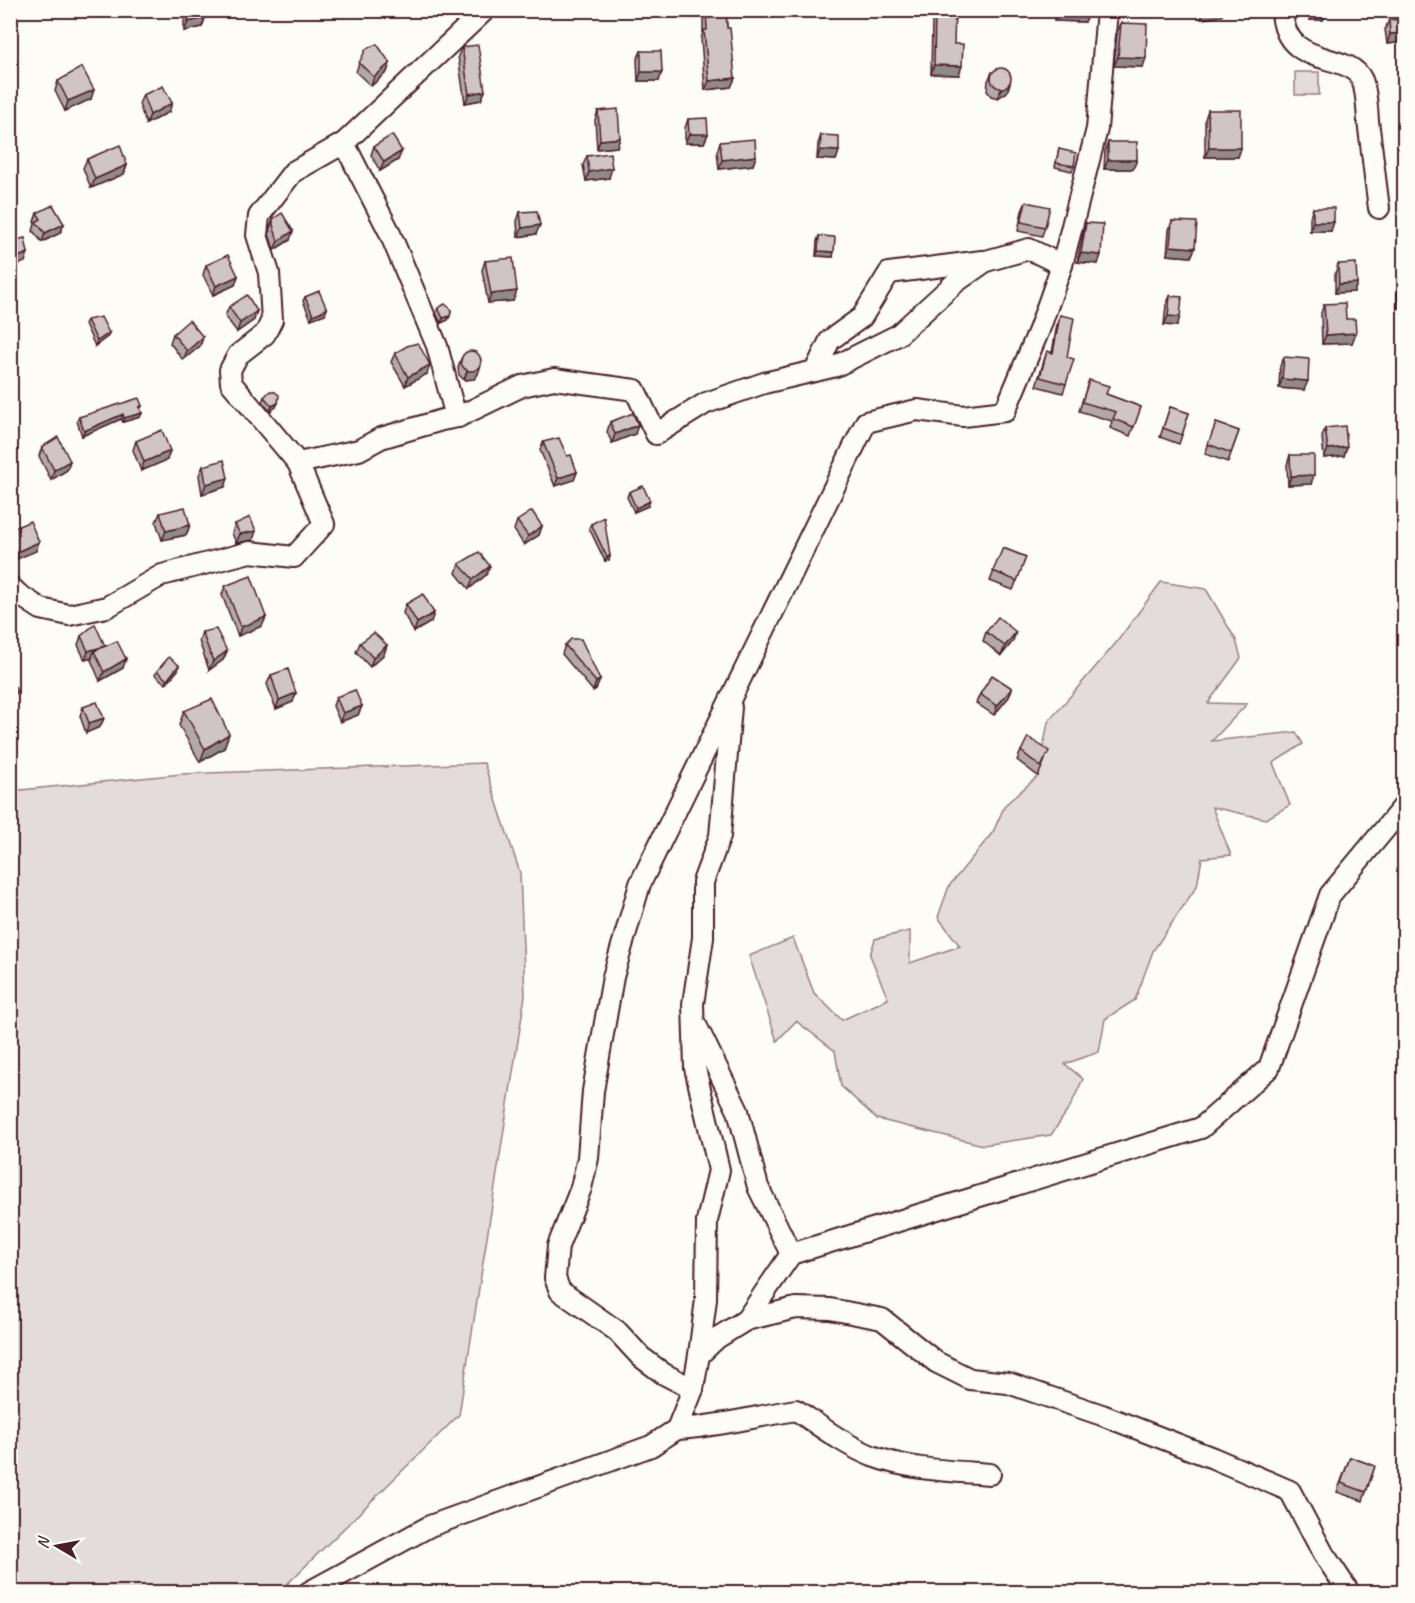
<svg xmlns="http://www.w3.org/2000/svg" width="1415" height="1603" font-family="Caveat,sans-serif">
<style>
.green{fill:#e3dcda;stroke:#967e82;stroke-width:1.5}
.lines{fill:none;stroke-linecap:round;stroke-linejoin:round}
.minor-casing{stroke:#4a1f2b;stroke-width:24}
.minor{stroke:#fdfcf7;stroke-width:20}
.wall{fill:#b3a9a9;stroke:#4a1f2b;stroke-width:1.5}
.shaded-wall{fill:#928a89;stroke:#4a1f2b;stroke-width:1.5}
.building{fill:#d0c5c4;stroke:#4a1f2b;stroke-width:1.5}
</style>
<rect width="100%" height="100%" fill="#fdfcf7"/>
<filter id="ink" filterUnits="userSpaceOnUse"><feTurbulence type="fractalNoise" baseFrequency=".0167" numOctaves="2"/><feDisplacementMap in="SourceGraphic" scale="12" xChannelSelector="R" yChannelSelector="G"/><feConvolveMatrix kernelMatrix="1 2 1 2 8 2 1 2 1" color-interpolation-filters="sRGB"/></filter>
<g filter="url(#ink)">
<g class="green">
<rect x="1295" y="72" width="24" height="23"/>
<polygon points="1161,582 1206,589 1236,640 1241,658 1208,703 1247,704 1212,741 1296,732 1303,744 1273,763 1290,805 1266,819 1212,807 1231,855 1202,858 1197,886 1153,951 1135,1000 1105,1019 1099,1052 1065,1064 1083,1079 1070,1107 1051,1135 983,1145 877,1119 841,1086 835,1051 796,1021 777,1041 749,956 793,938 814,993 842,1020 888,999 870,955 875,939 910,931 910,963 960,946 938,917 949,886 993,832 1005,805 1038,776 1048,722 1116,643"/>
<polygon points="484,763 520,873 525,996 459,1415 279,1592 11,1592 11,791 182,774"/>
</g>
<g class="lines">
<g class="minor-casing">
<g id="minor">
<path d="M1282,10C1284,71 1348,49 1362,80C1367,92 1367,109 1368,121C1372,150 1375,179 1379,208"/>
<polyline points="815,371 830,340 862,317 889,273 982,261"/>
<polyline points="458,417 522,386 554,379 635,390 656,434 706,403 764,383 836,366 898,335 956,282 986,261 1029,249 1062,265"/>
<polyline points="298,463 359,450 381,438 442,420 458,417 453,406 437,346 389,231 344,143"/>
<polyline points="10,586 18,594 41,609 69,615 107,607 162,575 250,552 294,557 324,524 298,463 231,383 230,370 238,355 265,334 272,320 269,273 257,235 259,216 293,172 344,143 485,10"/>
<polyline points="697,1027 738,1111 758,1187 791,1254"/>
<polyline points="746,1320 791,1254 1201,1128 1269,1068 1330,895 1404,806"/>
<polyline points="699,1355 706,1299 707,1221 719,1170 695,1068 693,1004 703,938 703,882 720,836 731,707"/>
<polyline points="693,1389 664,1374 641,1357 617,1331 560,1291 555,1278 558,1246 581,1188 588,1158 593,1091 613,977 640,884 866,422 917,410 963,416 1005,411 1039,330 1062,265 1097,129 1107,10"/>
<path d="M677,1429C717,1427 757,1416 796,1410C820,1426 845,1445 872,1456C909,1470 951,1471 990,1474"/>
<polyline points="309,1592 430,1526 651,1446 677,1429 693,1389 699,1355 717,1338 746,1320 796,1308 830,1309 882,1319 936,1362 970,1379 1008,1383 1102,1415 1213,1458 1290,1491 1323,1553 1349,1592"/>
</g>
</g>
<use href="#minor" class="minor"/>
</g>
<g class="wall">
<polygon points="184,10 203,10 205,18 202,27 184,31"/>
<polygon points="703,10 726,10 727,28 735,78 731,87 705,90 701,39 703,32"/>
<polygon points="1055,10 1088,10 1085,22 1054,21"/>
<polygon points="1309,10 1327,10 1323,20 1309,20"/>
<polygon points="935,12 954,44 959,75 931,74 932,21"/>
<polygon points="1404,19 1404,42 1387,44 1385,29 1389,20"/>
<polygon points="1121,23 1143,67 1114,66 1117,32"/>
<polygon points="462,47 485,91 481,100 465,103 458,56"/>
<polygon points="641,51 659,81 638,81 637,60"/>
<polygon points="359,63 390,63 387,72 371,86 356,72"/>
<polygon points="992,72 1010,83 1007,92 998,98 991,96 987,91 988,81"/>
<polygon points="58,81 91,99 65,111 55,91"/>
<polygon points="143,95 169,112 146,124 139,104"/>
<polygon points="1208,110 1241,148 1238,157 1205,157 1205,119"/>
<polygon points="598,111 620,138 617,147 597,149 595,120"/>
<polygon points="688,119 708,134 704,143 685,143 685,128"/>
<polygon points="821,135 839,151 836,160 817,159 818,144"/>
<polygon points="720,142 756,156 753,165 719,169 717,152"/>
<polygon points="1108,142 1133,169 1104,169 1105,151"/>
<polygon points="374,146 398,160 380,171 371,155"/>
<polygon points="1059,149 1074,166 1072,171 1055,167"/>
<polygon points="587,156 609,178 586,181 583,165"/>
<polygon points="87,159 127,165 124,174 91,188 83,168"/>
<polygon points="1026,202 1045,227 1042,236 1018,231 1022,211"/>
<polygon points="1313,208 1331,231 1310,231 1310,217"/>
<polygon points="520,212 536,234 518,237 517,221"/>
<polygon points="37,213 64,224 60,233 42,242 33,231 35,224 34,222"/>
<polygon points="273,219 290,240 274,250 269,234 270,228"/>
<polygon points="1172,221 1195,248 1191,257 1167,255 1169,230"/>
<polygon points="1086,223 1098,264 1077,262 1083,233"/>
<polygon points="819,236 833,257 816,256 817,241"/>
<polygon points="485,261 513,301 488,303 482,270"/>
<polygon points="1338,264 1357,283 1354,292 1335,293 1335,274"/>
<polygon points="206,265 238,276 235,285 213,295 203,275"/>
<polygon points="1400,285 1404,285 1404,308 1397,308 1397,294"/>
<polygon points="1170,296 1177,326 1164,325 1166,305"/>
<polygon points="305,297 325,314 311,319 303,301"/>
<polygon points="1324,304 1346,319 1352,343 1322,344 1321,313"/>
<polygon points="229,307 254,320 237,332 225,316"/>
<polygon points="438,308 451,312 448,320 441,323 436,313"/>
<polygon points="1060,315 1067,357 1066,384 1063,393 1036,386 1047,351 1052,353 1057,324"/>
<polygon points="87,320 109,333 107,337 95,346 85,324"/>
<polygon points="173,334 203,337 200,346 183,360 170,343"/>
<polygon points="395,353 427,374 405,386 391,362"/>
<polygon points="1284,357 1304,390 1279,388 1280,366"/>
<polygon points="461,359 478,374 474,379 464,380 459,375 458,368"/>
<polygon points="1089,380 1106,394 1141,407 1130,436 1110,428 1112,421 1079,411"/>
<polygon points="264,397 276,407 270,411 262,402"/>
<polygon points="142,406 140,410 142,413 140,417 123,422 121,419 82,436 77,421 79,417"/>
<polygon points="1170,407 1189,413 1179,444 1160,437"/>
<polygon points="610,422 635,434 612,443 607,432"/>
<polygon points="1216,423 1239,431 1228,462 1205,454"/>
<polygon points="1325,428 1344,456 1324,458 1322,437"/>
<polygon points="136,441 167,460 141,471 133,450"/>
<polygon points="543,442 567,456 577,472 574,480 555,486 540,450"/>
<polygon points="42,447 67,470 51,480 39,456"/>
<polygon points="1290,455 1311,484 1288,485 1287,465"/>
<polygon points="203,466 228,478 225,487 202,494 199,475"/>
<polygon points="629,492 648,506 634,512 627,497"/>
<polygon points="160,513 190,525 186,535 162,540 156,522"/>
<polygon points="517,521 542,526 539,535 524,545 514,530"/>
<polygon points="235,524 253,540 236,543 232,533"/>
<polygon points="591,524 610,556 609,560 605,561 589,528"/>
<polygon points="1003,548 1026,557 1013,590 990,581"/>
<polygon points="459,564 486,575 469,589 456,573"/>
<polygon points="225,586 266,617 262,626 238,636 222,595"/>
<polygon points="406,604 431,622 414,632 403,613"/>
<polygon points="202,632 227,651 223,660 209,670 199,641"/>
<polygon points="986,632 1013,641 1001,656 983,641"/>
<polygon points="81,636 105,646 123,668 100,681 91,660 92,658 85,660 78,645"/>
<polygon points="360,643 387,645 384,654 370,667 356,652"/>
<polygon points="565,645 600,680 596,689 593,691 562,654"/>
<polygon points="178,670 166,684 155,675 157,671"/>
<polygon points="271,675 293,702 276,709 267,684"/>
<polygon points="1012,688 1009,697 994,715 976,703 980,694"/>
<polygon points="336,697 362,706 358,715 340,722 333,706"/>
<polygon points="83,707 104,718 100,727 86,733 80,716"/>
<polygon points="184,711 224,748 200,762 179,725"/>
<polygon points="1021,751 1045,760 1038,776 1017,760"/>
<polygon points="1350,1457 1375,1466 1363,1501 1337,1492"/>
</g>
<g class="shaded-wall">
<polygon points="1204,10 1224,10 1222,16 1201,19"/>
<polygon points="1058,11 1088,13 1085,22 1054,21"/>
<polygon points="1312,11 1327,11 1323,20 1309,20"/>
<polygon points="205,18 202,27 184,31 188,22"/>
<polygon points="1404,33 1404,42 1387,44 1390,34"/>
<polygon points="1118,57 1146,58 1143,67 1114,66"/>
<polygon points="390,63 387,72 371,86 374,77"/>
<polygon points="934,65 962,66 959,75 931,74"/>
<polygon points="641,72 662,72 659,81 638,81"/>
<polygon points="735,78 731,87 705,90 709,81"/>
<polygon points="1010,83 1007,92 998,98 1001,89"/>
<polygon points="94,90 91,99 65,111 68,101"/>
<polygon points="485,91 481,100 465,103 469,94"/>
<polygon points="172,103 169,112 146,124 150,115"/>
<polygon points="689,134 708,134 704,143 685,143"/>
<polygon points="620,138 617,147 597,149 600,140"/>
<polygon points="1209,148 1241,148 1238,157 1205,157"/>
<polygon points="820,150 839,151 836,160 817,159"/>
<polygon points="402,151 398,160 380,171 384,162"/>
<polygon points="756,156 753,165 719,169 722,160"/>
<polygon points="1108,160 1137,160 1133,169 1104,169"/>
<polygon points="127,165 124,174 91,188 95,179"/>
<polygon points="612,168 609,178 586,181 589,172"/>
<polygon points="1313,222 1334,222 1331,231 1310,231"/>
<polygon points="64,224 60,233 42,242 45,233"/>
<polygon points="540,225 536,234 518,237 522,228"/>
<polygon points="293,231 290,240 274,250 278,241"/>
<polygon points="1170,246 1195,248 1191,257 1167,255"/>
<polygon points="818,251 834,252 833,257 816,256"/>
<polygon points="28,253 25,262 10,268 10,260"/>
<polygon points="1081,253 1101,255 1098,264 1077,262"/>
<polygon points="238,276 235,285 213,295 216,286"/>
<polygon points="1357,283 1354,292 1335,293 1339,284"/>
<polygon points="517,291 513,301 488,303 491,294"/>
<polygon points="1400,299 1404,299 1404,308 1397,308"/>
<polygon points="327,309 325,314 311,319 313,315"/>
<polygon points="257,311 254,320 237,332 240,323"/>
<polygon points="450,316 448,320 441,323 443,318"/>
<polygon points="1168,316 1180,317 1177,326 1164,325"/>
<polygon points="109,333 107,337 95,346 97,341"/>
<polygon points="1356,333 1352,343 1322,344 1326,335"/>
<polygon points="203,337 200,346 183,360 187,351"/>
<polygon points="430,365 427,374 405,386 408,377"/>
<polygon points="481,365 478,374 474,379 464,380 467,371"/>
<polygon points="1282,379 1308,381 1304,390 1279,388"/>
<polygon points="278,403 276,407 270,411 272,406"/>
<polygon points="142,413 140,417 123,422 124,418"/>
<polygon points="123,414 121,419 82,436 84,431"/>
<polygon points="638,425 635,434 612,443 615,434"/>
<polygon points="1347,447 1344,456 1324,458 1328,449"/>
<polygon points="170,451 167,460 141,471 144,462"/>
<polygon points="70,461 67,470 51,480 54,470"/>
<polygon points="577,472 574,480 555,486 558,478"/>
<polygon points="1314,475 1311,484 1288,485 1291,476"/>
<polygon points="228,478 225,487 202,494 206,484"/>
<polygon points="650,501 648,506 634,512 636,508"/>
<polygon points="190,525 186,535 162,540 166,531"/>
<polygon points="542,526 539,535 524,545 528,536"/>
<polygon points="256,531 253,540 236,543 240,534"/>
<polygon points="39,542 36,551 10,562 12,554"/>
<polygon points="610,556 609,560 605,561 607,557"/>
<polygon points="490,566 486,575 469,589 473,579"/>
<polygon points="434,613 431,622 414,632 417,623"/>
<polygon points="266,617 262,626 238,636 241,627"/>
<polygon points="1016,632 1013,641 1001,656 1005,646"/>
<polygon points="387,645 384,654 370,667 373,658"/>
<polygon points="105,646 94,651 92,658 85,660 88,651"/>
<polygon points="227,651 223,660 209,670 213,661"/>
<polygon points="126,659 123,668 100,681 104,672"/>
<polygon points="179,665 178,670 166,684 167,680"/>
<polygon points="600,680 596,689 593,691 596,682"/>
<polygon points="1012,688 1009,697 994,715 997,706"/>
<polygon points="17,691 13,700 10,701 10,694"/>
<polygon points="296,693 293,702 276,709 279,700"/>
<polygon points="362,706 358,715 340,722 343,713"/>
<polygon points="104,718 100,727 86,733 89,723"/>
<polygon points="229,734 224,748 200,762 205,749"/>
</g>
<g class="building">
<polygon points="188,10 203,10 205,18 188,22"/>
<polygon points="706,10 726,10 727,28 730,28 735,78 709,81 704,30 707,30"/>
<polygon points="1058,10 1088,10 1088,13 1058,11"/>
<polygon points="935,12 955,12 954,44 963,44 962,66 934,65"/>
<polygon points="1404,19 1404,33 1390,34 1389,20"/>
<polygon points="1121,23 1147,24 1146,58 1118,57"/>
<polygon points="377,44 390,63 374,77 359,63 366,49"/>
<polygon points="478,45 485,91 469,94 462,47"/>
<polygon points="641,51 661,51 662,72 641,72"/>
<polygon points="82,67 94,90 68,101 58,81"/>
<circle cx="1001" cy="78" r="10"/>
<polygon points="163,86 172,103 150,115 143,95"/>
<polygon points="618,109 620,138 600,140 598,111"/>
<polygon points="1208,110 1241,110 1241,148 1209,148"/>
<polygon points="707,118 708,134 689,134 688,119"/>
<polygon points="392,135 402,151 384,162 374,146"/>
<polygon points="821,135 839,136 839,151 820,150"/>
<polygon points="755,139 756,156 722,160 720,142"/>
<rect x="1108" y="142" width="29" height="18"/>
<polygon points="120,145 127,165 95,179 87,159"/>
<polygon points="1059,149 1076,153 1074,166 1056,163"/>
<polygon points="610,153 612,168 589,172 587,156"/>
<polygon points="1026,202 1050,207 1045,227 1021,222"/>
<polygon points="53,205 64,224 45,233 36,222 41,219 37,213"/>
<rect x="1313" y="208" width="21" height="14"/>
<polygon points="537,211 540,225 522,228 520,212"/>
<polygon points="282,213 293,231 278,241 273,225 273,219"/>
<polygon points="1172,221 1197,222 1195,248 1170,246"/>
<polygon points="1086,223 1103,224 1101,255 1081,253"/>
<polygon points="12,235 16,240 25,238 28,253 10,260 10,236"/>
<polygon points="819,236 835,237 834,252 818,251"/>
<polygon points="228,255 238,276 216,286 206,265"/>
<polygon points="513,258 517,291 491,294 485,261"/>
<polygon points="1356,263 1357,283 1339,284 1338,264"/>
<rect x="1400" y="285" width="4" height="14"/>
<polygon points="319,291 327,309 313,315 305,297"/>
<polygon points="247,295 257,311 240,323 229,307"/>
<polygon points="1170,296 1182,297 1180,317 1168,316"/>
<polygon points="1345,303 1346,319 1355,319 1356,333 1326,335 1324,304"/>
<polygon points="445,304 451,309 451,312 450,316 443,318 438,308"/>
<polygon points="1060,315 1074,318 1067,357 1074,359 1066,384 1040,377 1047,351 1053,353"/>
<polygon points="101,317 109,333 97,341 87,320"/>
<polygon points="189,320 203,337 187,351 173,334"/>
<polygon points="418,343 430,365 408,377 395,353 407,346"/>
<circle cx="471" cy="361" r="10"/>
<polygon points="1284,357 1309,359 1308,381 1282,379"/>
<polygon points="1089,380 1109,386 1106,394 1141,407 1134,427 1113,419 1116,412 1082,402"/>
<polygon points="270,391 275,392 279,395 278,403 272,406 264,397"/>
<polygon points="139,398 142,406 139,407 142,413 124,418 123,414 84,431 79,417"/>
<polygon points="1170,407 1189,413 1182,435 1163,428"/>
<polygon points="633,413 638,425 615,434 610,422"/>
<polygon points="1216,423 1239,431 1231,453 1208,444"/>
<polygon points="1345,426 1347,447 1328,449 1325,428"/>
<polygon points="162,430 170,451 144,462 136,441"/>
<polygon points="58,437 70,461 54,470 42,447"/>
<polygon points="559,438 567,456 571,455 577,472 558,478 543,442"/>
<polygon points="1290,455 1314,455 1314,475 1291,476"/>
<polygon points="224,460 228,478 206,484 203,466"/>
<polygon points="643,486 650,501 636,508 629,492"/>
<polygon points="185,507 190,525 166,531 160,513"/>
<polygon points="532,511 542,526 528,536 517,521"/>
<polygon points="250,517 256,531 240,534 235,524"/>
<polygon points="604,517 610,556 607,557 591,524"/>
<polygon points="30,521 39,542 12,554 10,551 10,530"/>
<polygon points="1003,548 1026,557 1017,581 993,571"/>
<polygon points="479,552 490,566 473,579 459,564"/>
<polygon points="251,576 266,617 241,627 225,586"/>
<polygon points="423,594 434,613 417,623 406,604"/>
<polygon points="998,617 1016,632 1005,646 986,632"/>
<polygon points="95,624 105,646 88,651 81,636"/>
<polygon points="216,629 227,651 213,661 202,632"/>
<polygon points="374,633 387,645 373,658 360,643"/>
<polygon points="571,639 581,639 600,680 596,682 565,645"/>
<polygon points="117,641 126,659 104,672 94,651"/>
<polygon points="169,657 179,665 167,680 157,671"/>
<polygon points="288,669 296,693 279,700 271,675"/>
<polygon points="992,675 1012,688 997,706 980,694"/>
<polygon points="10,678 17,691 10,694"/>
<polygon points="355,690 362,706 343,713 336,697"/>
<polygon points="212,699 229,734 205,749 184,711"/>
<polygon points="97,702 104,718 89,723 83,707"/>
<polygon points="1028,737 1049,751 1041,767 1021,751"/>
<polygon points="1350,1457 1375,1466 1366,1492 1341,1483"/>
</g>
</g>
<rect width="1415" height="1603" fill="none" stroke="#fdfcf7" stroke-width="36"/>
<rect x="18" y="18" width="1379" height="1567" fill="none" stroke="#4a1f2b" stroke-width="2" filter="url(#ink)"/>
<g transform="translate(57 1546) rotate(280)" stroke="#fdfcf7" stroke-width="4.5" paint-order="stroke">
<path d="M0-4.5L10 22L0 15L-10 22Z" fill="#4a1f2b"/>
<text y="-9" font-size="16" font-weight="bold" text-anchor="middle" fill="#4a1f2b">N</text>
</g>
</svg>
